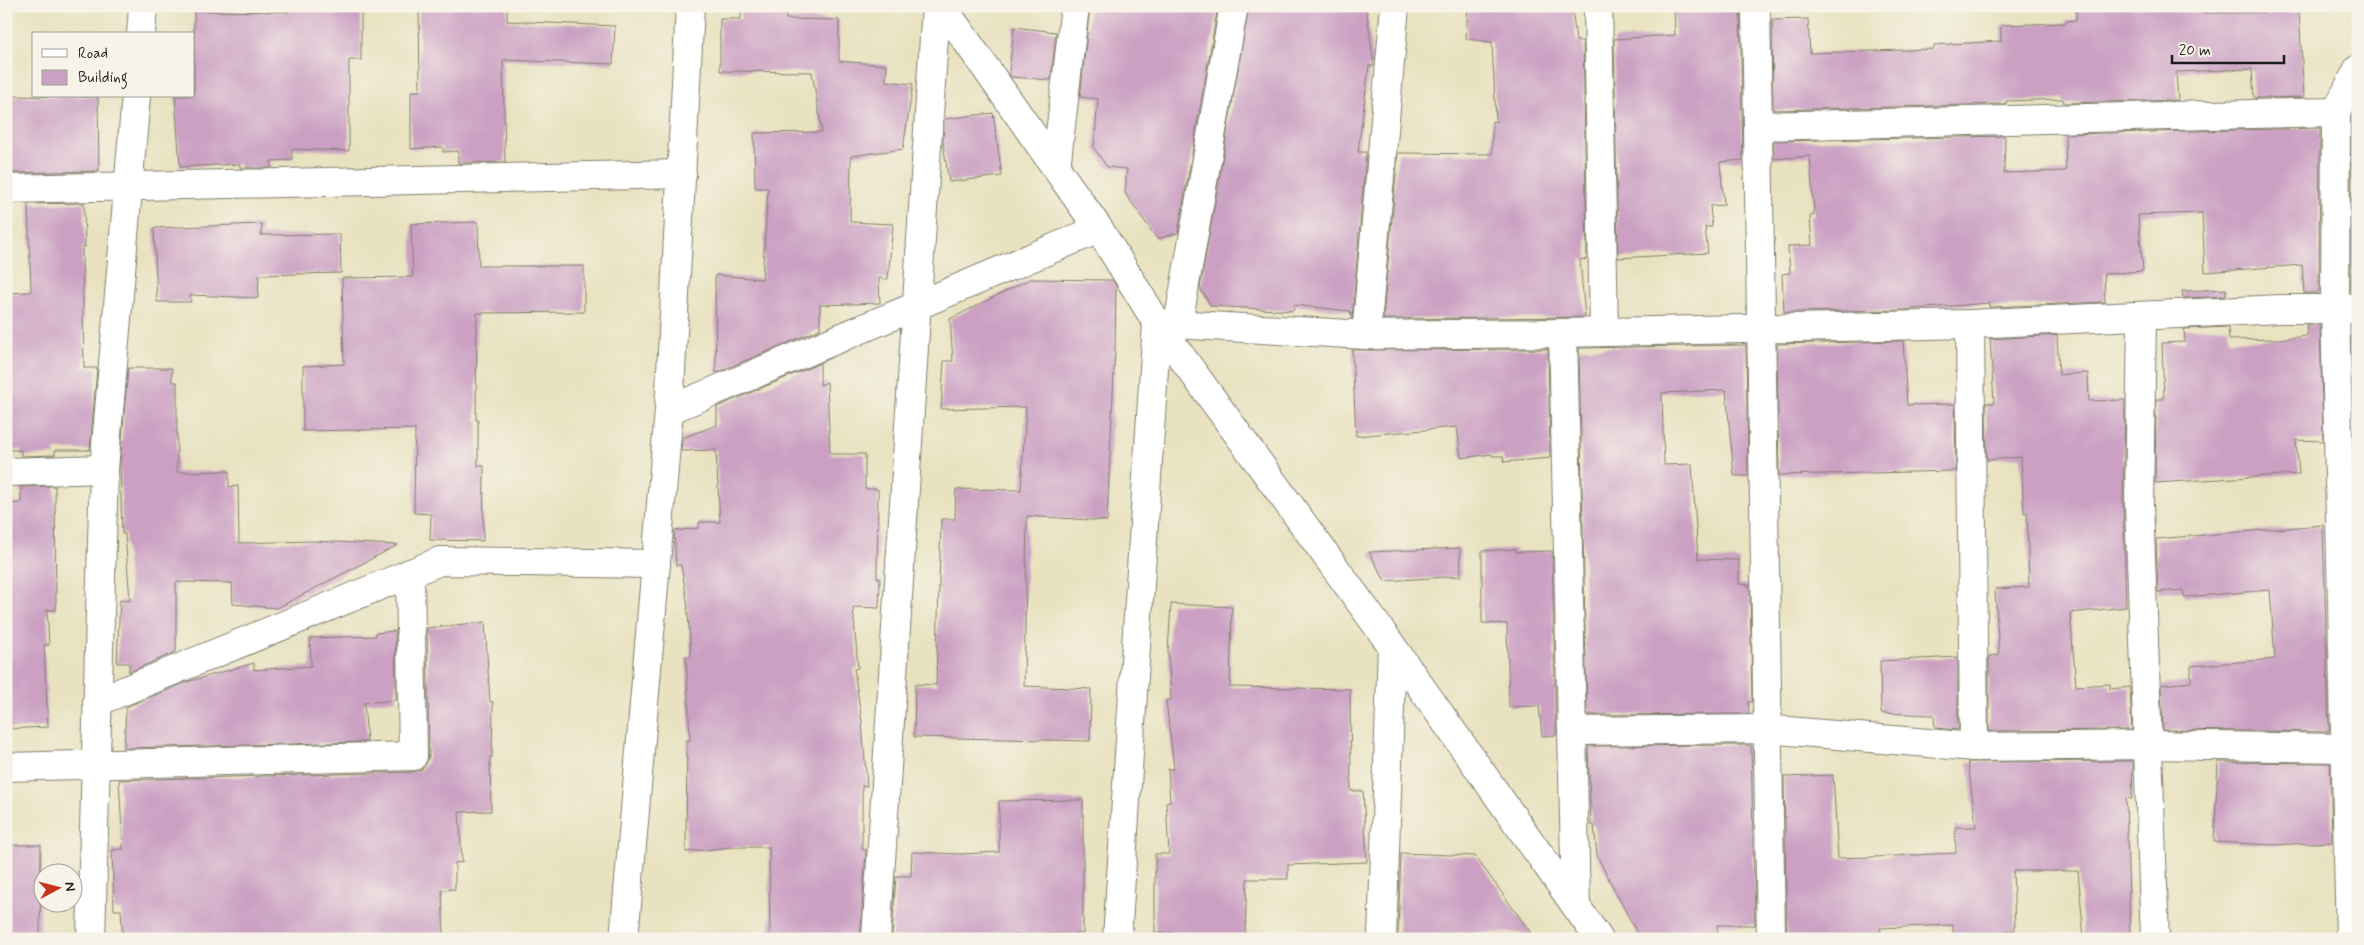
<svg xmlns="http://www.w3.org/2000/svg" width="2364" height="945" font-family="Mynerve,sans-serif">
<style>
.building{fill:#cba0c3}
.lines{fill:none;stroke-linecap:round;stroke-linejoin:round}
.minor-casing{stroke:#827f6e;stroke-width:30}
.minor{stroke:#fff;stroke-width:28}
</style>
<rect width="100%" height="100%" fill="#f7f3e8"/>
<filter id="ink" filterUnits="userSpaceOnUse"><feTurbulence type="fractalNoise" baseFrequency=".02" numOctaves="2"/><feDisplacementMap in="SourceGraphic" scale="10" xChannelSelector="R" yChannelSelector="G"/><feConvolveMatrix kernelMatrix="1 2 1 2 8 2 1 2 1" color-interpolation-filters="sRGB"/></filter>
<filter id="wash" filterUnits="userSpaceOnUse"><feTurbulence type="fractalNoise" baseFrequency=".0096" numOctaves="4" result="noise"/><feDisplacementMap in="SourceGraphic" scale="20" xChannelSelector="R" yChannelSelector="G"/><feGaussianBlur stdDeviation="1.12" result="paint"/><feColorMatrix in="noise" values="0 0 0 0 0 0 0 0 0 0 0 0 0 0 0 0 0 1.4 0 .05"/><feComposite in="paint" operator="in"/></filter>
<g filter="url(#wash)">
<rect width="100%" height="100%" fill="#e8e2c0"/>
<g id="blocks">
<g class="building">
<polygon points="289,6 361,6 361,60 349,60 349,151 292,149 292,160 271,161 271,168 240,168 240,164 180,167 175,96 194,96 194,11 289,12"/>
<polygon points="419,6 507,6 507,21 615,26 613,64 503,60 505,162 458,163 458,151 443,152 443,147 411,149 411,91 420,91"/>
<polygon points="741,6 786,6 786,19 839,20 839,61 887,65 886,81 913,84 903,149 851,156 850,222 893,224 888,279 879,278 880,303 820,305 820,329 716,373 715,275 762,279 768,188 755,188 754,133 822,132 812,72 720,71 720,19 741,19"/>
<polygon points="1090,6 1218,6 1178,233 1157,239 1125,193 1127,169 1107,167 1094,148 1098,99 1080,97"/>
<polygon points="1249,6 1366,6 1374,66 1369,66 1358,152 1366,152 1352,319 1350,311 1294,305 1293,311 1211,306 1200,288"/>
<polygon points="1468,6 1572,6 1576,41 1583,41 1587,259 1580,260 1585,317 1383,319 1398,153 1492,154 1492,121 1496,122 1492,42 1466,39"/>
<polygon points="1674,6 1740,6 1743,160 1720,162 1724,205 1710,206 1712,227 1705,227 1708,253 1618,258 1614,39 1675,35"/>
<polygon points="2076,6 2201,6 2201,13 2299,12 2304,97 2254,98 2252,69 2176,72 2178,100 2064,103 2063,99 2006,101 2006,104 1773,110 1772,20 1808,19 1810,53 1934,49 1934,45 2001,41 2001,25 2066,23 2066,21 2076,20"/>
<polygon points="1014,27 1056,32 1051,80 1011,77 1009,74"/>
<polygon points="6,96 98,97 99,171 6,173"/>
<polygon points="2358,104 2358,293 2351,293 2352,116"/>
<polygon points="993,113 1002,176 949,182 943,143 944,119"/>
<polygon points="2320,128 2319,293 2304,293 2302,265 2205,272 2202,213 2138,215 2143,271 2104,274 2105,302 1989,307 1989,303 1901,310 1784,312 1782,274 1790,273 1788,246 1812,245 1810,216 1814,215 1810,156 1774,159 1774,141 2005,136 2004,173 2066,171 2065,134"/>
<polygon points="84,203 85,247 82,247 84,368 97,368 90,450 55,450 55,455 21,456 21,450 6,450 6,293 31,292 28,204"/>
<polygon points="478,222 479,266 584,266 584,312 477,313 476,420 478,420 478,466 484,466 483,541 430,540 431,514 414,513 415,429 303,431 303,366 344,364 342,278 413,277 411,224"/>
<polygon points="262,224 261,235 340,234 341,273 259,275 258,298 190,295 191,302 157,302 154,228"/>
<polygon points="1030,279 1112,280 1116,286 1115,351 1107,521 1027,516 1024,686 1091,689 1090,741 914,737 915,684 936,685 941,519 955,519 956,489 1021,490 1026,407 941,409 944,361 953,361 950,319"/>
<polygon points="2226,289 2226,296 2183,298 2182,291"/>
<polygon points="2306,325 2320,325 2323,441 2296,440 2299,474 2155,483 2156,399 2164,399 2162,343 2185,342 2184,329 2228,327 2229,340 2278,339 2307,336"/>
<polygon points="2351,325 2358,325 2358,394 2353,394"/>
<polygon points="2057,335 2059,375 2088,373 2089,401 2125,400 2123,505 2126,607 2070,613 2076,686 2110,684 2110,689 2130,687 2132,730 1989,731 1989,656 1999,655 1995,589 2029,587 2027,512 2024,513 2021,457 1987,460 1986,403 1994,403 1990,339"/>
<polygon points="1903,341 1907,405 1955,404 1956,471 1779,475 1777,344"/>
<polygon points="1746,345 1748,476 1734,476 1726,390 1662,393 1664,465 1692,464 1698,559 1739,560 1739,584 1750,585 1752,702 1748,702 1749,714 1587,715 1579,348"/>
<polygon points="1548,349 1550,458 1504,462 1503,456 1492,456 1492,454 1461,458 1457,427 1356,436 1352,350"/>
<polygon points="820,363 820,385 827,382 830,454 865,454 865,489 878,489 877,578 880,578 879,608 853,607 858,668 854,669 862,722 867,786 862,786 862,850 866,850 860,939 809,939 809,936 770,936 769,847 731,847 686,852 687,740 690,740 686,657 691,657 687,600 681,565 676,565 674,531 699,528 699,522 720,522 716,450 681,451 682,438 717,425 717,407"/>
<polygon points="128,368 172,368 172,382 177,382 177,472 229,471 229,487 238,486 239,543 313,541 398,545 277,608 233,604 232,583 176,582 176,652 129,672 129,663 117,663 120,600 130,601 125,534 122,534 120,463"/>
<polygon points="55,486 56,610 47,610 49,645 44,645 48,727 6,729 6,504 21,503 21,487"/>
<polygon points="2323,525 2329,732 2163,730 2161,685 2191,682 2191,666 2275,659 2270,590 2184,597 2183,590 2158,592 2156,539"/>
<polygon points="1460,548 1461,576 1385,581 1369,552"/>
<polygon points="1515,549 1516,552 1552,551 1556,735 1542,736 1539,706 1509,707 1507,624 1482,623 1482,551"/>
<polygon points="1171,604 1232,607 1230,687 1350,689 1351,791 1363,791 1367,862 1288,865 1288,879 1247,879 1245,936 1219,935 1219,939 1172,939 1173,933 1155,933 1155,854 1169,854 1166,802 1170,801 1168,769 1174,769 1166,700 1171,700 1168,651"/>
<polygon points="485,622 490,702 493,702 492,757 490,757 491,811 459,812 462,862 455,863 455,889 442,890 444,939 123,939 121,910 114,910 112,850 123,849 119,780 413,772 421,770 426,764 429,756 427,628"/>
<polygon points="395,631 396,700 364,703 367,742 124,748 126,707 187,682 254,663 254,670 311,666 310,638 376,636 375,633"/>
<polygon points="1958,657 1958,730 1935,728 1934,715 1881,713 1880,661"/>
<polygon points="1751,745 1755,925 1717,925 1718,939 1640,939 1597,856 1594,825 1591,825 1588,746"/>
<polygon points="2133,761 2132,799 2126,798 2130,937 2084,938 2078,871 2013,871 2015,930 1953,937 1953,925 1880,928 1881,932 1829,939 1787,939 1784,777 1833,775 1838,858 1874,857 1956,853 1955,827 1976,827 1968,762"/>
<polygon points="2218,762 2330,763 2332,842 2274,845 2214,842"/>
<polygon points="1083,800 1083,934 1029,934 962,939 892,937 896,876 911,876 912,852 960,854 999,852 999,801"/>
<polygon points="6,845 41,845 40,936 6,936"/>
<polygon points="1401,853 1475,856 1531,933 1442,933 1441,938 1398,936"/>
</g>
</g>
</g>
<g filter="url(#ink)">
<use href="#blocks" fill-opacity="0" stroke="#827f6e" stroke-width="1"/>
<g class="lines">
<g class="minor-casing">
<g id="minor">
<polyline points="942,6 1099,229 1157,323 1392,646 1599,939"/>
<polyline points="1598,6 1604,331"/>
<polyline points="1756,6 1771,939"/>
<polyline points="141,34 143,6"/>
<polyline points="1758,126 2336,112"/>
<polyline points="1056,168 1075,6"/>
<polyline points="6,189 682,174"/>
<polyline points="2142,317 2139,505 2155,939"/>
<polyline points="1178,324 1234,6"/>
<polyline points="1970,324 1974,747"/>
<polyline points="1563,333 1576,906"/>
<polyline points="1366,335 1395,6"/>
<polyline points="669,410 1099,229"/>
<polyline points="6,472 104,469"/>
<polyline points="97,702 440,561 656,564"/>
<polyline points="1573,731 1767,729 1974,747 2148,745 2344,748"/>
<polyline points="6,767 413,756 410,573"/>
<polyline points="91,939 104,469 136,96"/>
<polyline points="624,939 669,410 690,6"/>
<polyline points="876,939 936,6"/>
<polyline points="1117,939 1157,323 1366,335 1563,333 1970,324 2281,309 2358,309"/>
<polyline points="1382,939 1392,646"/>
<polyline points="2350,939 2335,308 2336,112 2358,69"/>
</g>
</g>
<use href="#minor" class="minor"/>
</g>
</g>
<rect width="2364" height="945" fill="none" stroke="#f7f3e8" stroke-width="25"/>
<rect x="32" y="32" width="162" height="65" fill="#f7f3e8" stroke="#9f9d96"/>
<rect x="42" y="49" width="25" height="8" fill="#ffffff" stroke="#9f9d96"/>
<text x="78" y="58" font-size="15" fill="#1c1c1c">Road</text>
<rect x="42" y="70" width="25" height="15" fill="#cba0c3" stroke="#9f9d96"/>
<text x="78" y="82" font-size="15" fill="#1c1c1c">Building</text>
<g transform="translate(58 888) rotate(83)"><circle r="24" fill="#f7f3e8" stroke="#9f9d96"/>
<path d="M0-4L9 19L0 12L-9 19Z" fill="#c8321e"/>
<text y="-8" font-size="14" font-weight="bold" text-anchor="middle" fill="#1c1c1c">N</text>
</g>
<path d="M2172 55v8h112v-8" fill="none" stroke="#1c1c1c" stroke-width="2.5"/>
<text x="2179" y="55" font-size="15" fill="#1c1c1c" stroke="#f7f3e8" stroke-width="4" paint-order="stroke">20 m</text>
</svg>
